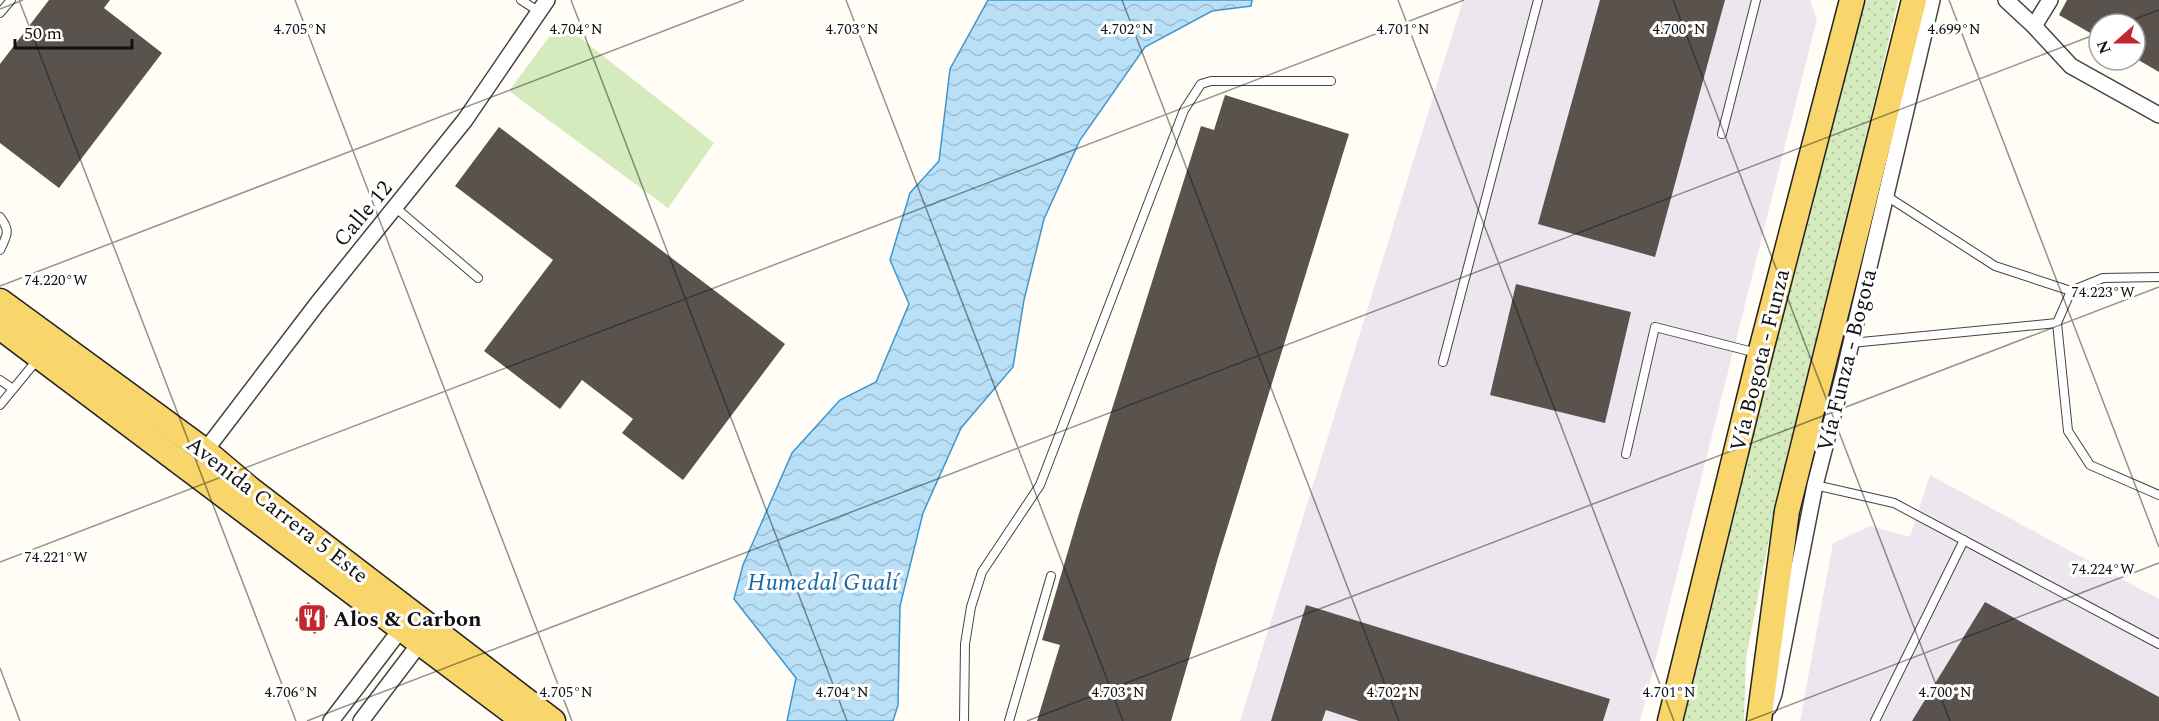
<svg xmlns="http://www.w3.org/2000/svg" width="2159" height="721" font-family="Spectral,serif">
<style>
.industrial{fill:#eee6ef}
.grass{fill:url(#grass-dots)}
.park{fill:#d5ebbd}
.water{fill:url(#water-waves);stroke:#3f96cf;stroke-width:1.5}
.building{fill:#5a524d}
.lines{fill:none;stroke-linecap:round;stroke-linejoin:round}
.service-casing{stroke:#444;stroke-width:10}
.minor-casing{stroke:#444;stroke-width:18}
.primary-casing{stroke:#222;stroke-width:27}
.service{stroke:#fff;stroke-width:8}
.minor{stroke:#fff;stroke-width:15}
.primary{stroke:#f9d66b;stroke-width:24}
.ticks{fill:none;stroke:#111;stroke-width:1.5;stroke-opacity:0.45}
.labels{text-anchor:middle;stroke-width:6;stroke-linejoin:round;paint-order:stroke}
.street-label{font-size:22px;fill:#111;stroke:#fff}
.poi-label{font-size:22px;font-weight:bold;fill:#111;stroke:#fff;text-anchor:start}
.water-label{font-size:24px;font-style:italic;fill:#1768a6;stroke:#fff}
.ticks-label{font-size:15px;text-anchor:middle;fill:#111;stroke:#fff;stroke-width:6;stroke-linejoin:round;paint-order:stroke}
</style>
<defs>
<pattern id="grass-dots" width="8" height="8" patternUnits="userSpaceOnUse" patternTransform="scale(1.5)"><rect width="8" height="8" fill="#d5ebbd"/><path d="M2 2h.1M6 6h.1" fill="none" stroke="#b6c8a1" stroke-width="1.8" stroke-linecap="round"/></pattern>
<pattern id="water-waves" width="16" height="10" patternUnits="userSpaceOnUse" patternTransform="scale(1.5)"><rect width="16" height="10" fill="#b9e0f7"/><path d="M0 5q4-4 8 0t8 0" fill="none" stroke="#9ebfd3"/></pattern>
</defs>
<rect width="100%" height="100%" fill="#fffdf5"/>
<g class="industrial">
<polygon points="1463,0 1810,0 1817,19 1640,721 1240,721"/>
<polygon points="1930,475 2159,599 2159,721 1800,721 1833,543 1870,526 1910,537"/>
</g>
<polygon class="grass" points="1860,0 1898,0 1802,412 1773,519 1746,658 1744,721 1681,721"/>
<polygon class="park" points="560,22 714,143 668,208 509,91"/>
<polygon class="water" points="988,0 1252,0 1251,6 1212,11 1145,47 1080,140 1044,219 1024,300 1013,367 961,428 923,513 900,606 898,705 893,721 787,721 796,678 734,599 743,565 792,453 840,400 876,382 909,304 890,260 910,193 939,161 950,69"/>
<g class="building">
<polygon points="49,0 110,0 104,8 162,53 59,188 0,143 0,64"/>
<polygon points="1600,0 1725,0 1655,257 1538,224"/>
<polygon points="2067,0 2159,0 2159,72 2135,58 2135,24 2099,24 2099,38 2059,15"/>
<polygon points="1225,95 1349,134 1218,558 1171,721 1037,721 1060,645 1042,640 1078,517 1201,126 1214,130"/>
<polygon points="499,127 785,344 683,480 622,433 633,419 582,380 560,409 484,351 553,260 455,186"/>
<polygon points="1516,284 1631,312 1605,423 1490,395"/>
<polygon points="308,602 328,616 315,634 295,620"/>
<polygon points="1985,602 2159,697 2159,721 1912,721"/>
<polygon points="1306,605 1610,699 1603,721 1359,721 1326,710 1322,721 1271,721"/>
</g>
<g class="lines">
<g class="service-casing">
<g id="service">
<polyline points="521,0 538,11"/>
<polyline points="0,13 11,0"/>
<polyline points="1722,134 1756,0"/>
<polyline points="1885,195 1995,266 2071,291"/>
<polyline points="396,208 478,278"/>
<path d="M0,217C11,231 7,235 0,250"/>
<polyline points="2159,277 2103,278 2071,291 2057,323 2068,431 2090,465 2159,495"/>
<polyline points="1851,343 2057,323"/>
<polyline points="1443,362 1538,0"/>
<polyline points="0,380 13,389"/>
<polyline points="0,405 37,360"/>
<polyline points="1626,454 1655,327 1757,353"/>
<polyline points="1815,485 1894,503 2159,644"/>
<polyline points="964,721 965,644 971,607 982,572 1040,485 1184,110 1201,84 1211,81 1331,81"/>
<polyline points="1009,721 1051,576"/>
<polyline points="1875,721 1964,540"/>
</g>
</g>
<g class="minor-casing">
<g id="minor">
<polyline points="2006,0 2034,26 2071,66 2159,115"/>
<polyline points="2034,26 2050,0"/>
<polyline points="205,451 317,304 465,120 547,0"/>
<polyline points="1769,707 1774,694 1815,485 1844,373 1932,0"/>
<polyline points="331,721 401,629 408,626"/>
<polyline points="361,721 420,643"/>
</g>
</g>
<g class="primary-casing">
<g id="primary">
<polyline points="0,301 205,451 250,489 553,721"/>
<polyline points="0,327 524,721"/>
<polyline points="1670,721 1760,354 1852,0"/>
<polyline points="1759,721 1787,511 1914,0"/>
</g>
</g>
<use href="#service" class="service"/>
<use href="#minor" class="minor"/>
<use href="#primary" class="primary"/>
</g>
<path class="ticks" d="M19,0L296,721M295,0L572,721M571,0L847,721M846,0L1123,721M1122,0L1399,721M1398,0L1674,721M1673,0L1950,721M1949,0L2159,547M0,9L23,0M2122,24L2159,10M0,286L744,0M0,562L1464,0M0,668L20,721M307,721L2099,33M1027,721L2159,287M1748,721L2159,563"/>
<defs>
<g id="restaurant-square" transform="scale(1.5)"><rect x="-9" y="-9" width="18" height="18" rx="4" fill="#c4262e" stroke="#fff"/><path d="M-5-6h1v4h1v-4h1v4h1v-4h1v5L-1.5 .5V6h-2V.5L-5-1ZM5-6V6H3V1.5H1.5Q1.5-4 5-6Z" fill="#fff"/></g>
</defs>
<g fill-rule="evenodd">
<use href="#restaurant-square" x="312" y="618"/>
</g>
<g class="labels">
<g class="street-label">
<text transform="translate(362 213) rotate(-50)" y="8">Calle 12</text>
<text transform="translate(1759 360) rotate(-76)" y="8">Vía Bogota - Funza</text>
<text transform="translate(1846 360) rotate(-76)" y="8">Vía Funza - Bogota</text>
<text transform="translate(278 509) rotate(38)" y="8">Avenida Carrera 5 Este</text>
</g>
<g class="poi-label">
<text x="333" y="626">Alos &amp; Carbon</text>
</g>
<g class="water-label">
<text x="823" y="590">Humedal Gualí</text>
</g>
</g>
<g class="ticks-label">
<text x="300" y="34">4.705°N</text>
<text x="576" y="34">4.704°N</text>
<text x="852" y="34">4.703°N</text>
<text x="1127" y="34">4.702°N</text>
<text x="1403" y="34">4.701°N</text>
<text x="1679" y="34">4.700°N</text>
<text x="1954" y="34">4.699°N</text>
<text x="56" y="285">74.220°W</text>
<text x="2103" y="297">74.223°W</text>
<text x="56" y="562">74.221°W</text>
<text x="2103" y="574">74.224°W</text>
<text x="291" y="697">4.706°N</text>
<text x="566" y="697">4.705°N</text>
<text x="842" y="697">4.704°N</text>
<text x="1118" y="697">4.703°N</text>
<text x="1393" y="697">4.702°N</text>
<text x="1669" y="697">4.701°N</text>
<text x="1945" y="697">4.700°N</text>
</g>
<g transform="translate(2117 42) rotate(249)"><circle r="28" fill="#ffffff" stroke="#a0a0a0" stroke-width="1.5"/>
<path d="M0-4.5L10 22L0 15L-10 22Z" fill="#c4262e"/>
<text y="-9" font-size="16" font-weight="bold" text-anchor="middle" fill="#111111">N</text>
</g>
<path d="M15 39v9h117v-9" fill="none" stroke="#111111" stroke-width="3"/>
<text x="24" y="39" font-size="18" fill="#111111" stroke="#ffffff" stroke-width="4.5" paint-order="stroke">50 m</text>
</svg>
